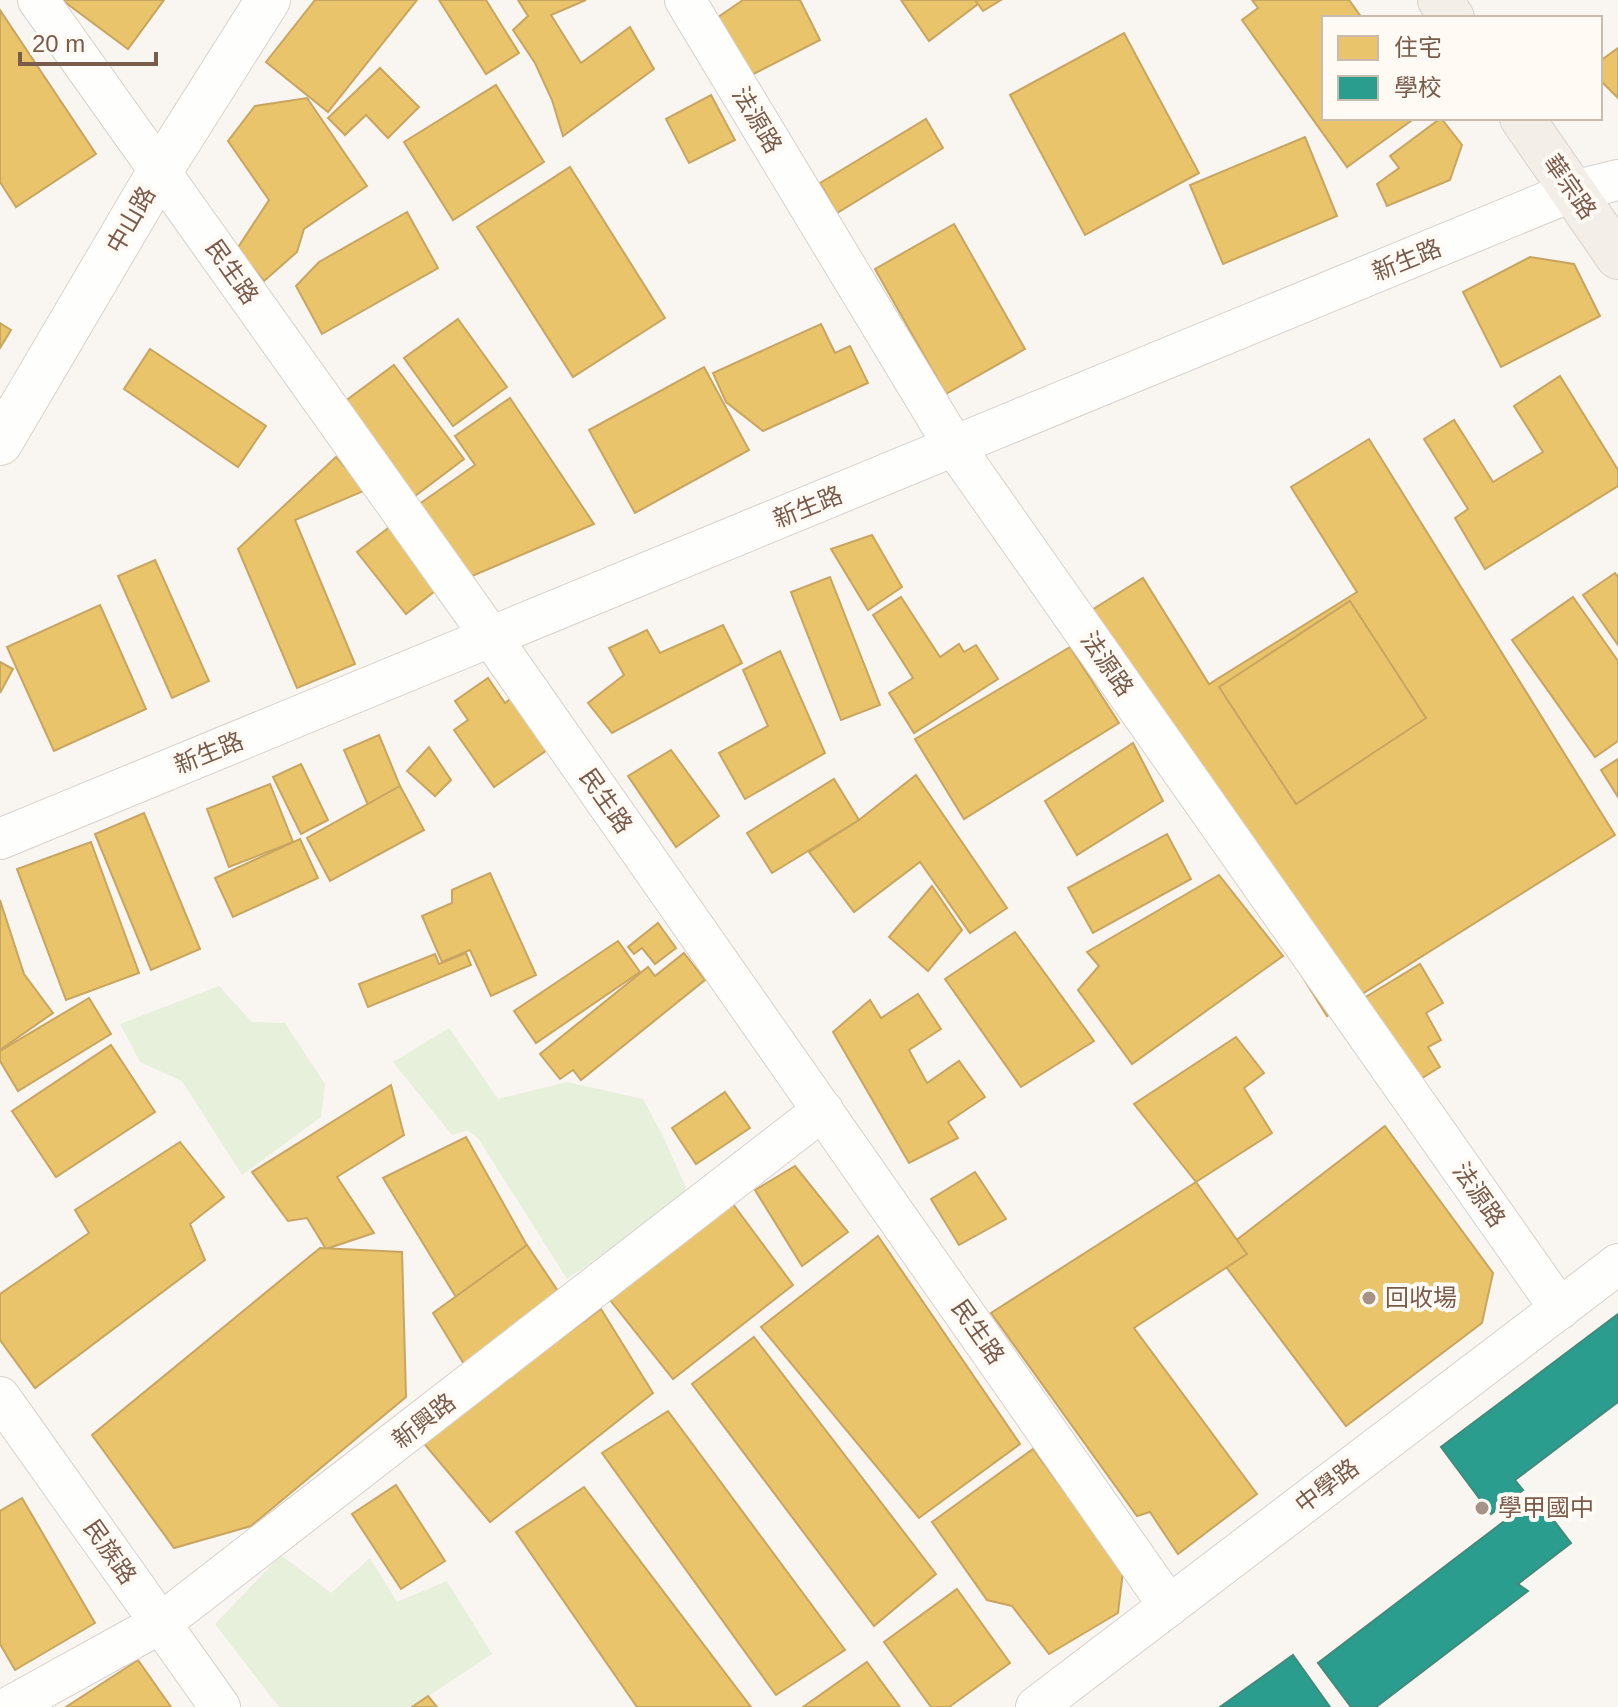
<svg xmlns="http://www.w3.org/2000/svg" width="1618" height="1707" font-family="Helvetica,'Noto Sans TC',sans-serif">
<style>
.green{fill:#e7f0db}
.homes{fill:#e9c46a;stroke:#c8a561;stroke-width:2}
.schools{fill:#2a9d8f;stroke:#428a7b;stroke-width:2}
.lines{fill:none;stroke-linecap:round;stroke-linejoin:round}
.minor-casing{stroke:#d7d1cb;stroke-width:42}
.secondary-casing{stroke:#d9d2cb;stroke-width:46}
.primary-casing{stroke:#dad1cc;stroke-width:46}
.minor{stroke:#fefefd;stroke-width:40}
.secondary{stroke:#fefefd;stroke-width:44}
.primary{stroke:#f3eee8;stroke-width:44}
.poi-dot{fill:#a69286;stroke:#fffaf3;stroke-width:3}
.labels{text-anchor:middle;stroke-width:8;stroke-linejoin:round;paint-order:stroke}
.street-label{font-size:24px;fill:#7a5c4d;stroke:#fffaf3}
.poi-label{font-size:24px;fill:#7a5c4d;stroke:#fffaf3;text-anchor:start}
</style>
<rect width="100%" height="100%" fill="#f9f5f0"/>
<g class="green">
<polygon points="219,986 252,1022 285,1023 325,1084 321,1117 242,1175 182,1081 140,1062 120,1024"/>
<polygon points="449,1028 498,1099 567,1082 643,1099 663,1136 689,1195 567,1279 478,1138 467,1130 452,1135 393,1062"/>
<polygon points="281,1555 331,1593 370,1558 397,1602 447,1581 492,1654 412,1707 279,1707 215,1624"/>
</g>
<g class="homes">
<polygon points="62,0 164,0 128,49"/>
<polygon points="315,0 417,0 328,112 266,62"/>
<polygon points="439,0 486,0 519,53 486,74"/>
<polygon points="518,0 586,0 551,15 581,63 630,27 654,69 563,136 552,100 535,63 513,30 528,16"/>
<polygon points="743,0 800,0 820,40 742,80 708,24"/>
<polygon points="901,0 975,0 978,4 929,41"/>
<polygon points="975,0 1001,0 983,11"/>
<polygon points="1252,0 1349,0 1362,18 1324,18 1324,118 1415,118 1347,167 1242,20 1258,8"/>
<polygon points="0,10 96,154 16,207 0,182"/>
<polygon points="1124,33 1199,173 1085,235 1010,95"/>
<polygon points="1618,48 1618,98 1600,80 1600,61"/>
<polygon points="380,68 419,107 388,138 366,115 345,135 328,118"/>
<polygon points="496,85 544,162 453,220 404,142"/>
<polygon points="711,95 735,140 689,163 666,119"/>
<polygon points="307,98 367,186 304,229 297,252 264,281 237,249 269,200 228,141 255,106"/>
<polygon points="1441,118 1462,145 1450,180 1387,206 1377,184 1399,168 1390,156"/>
<polygon points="926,119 943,148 837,213 820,183"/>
<polygon points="1305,137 1337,216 1223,264 1190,185"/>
<polygon points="570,167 665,318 573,377 477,227"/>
<polygon points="407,212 438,268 322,334 296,286 319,262"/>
<polygon points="954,224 1025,349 946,394 875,269"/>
<polygon points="1530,257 1574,264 1600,316 1501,367 1463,292"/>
<polygon points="458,319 507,387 453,426 404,358"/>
<polygon points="0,323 11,330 0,348"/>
<polygon points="821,324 835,353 850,346 868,383 763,431 726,402 713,373"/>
<polygon points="150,349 266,426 238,467 124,389"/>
<polygon points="394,365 464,459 411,499 340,405"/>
<polygon points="704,367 749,450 635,513 589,430"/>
<polygon points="1560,376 1618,470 1618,486 1485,569 1455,518 1468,509 1424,439 1454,420 1493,482 1543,452 1514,406"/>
<polygon points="510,398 594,524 465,579 415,507 475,465 455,436"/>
<polygon points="1369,439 1615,835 1327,1016 1079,618 1143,578 1209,684 1357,592 1291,487"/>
<polygon points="336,457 366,490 295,520 355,664 297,688 238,549"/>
<polygon points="391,526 440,587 406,614 357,552"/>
<polygon points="872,535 902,587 868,610 831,549"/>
<polygon points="155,560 209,681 172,698 118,576"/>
<polygon points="1615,573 1618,577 1618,645 1583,595"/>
<polygon points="830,577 880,705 841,720 791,592"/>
<polygon points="901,597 940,657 959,644 964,652 976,645 998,679 914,733 889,693 913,678 873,615"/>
<polygon points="1573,597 1618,661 1618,741 1595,757 1512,640"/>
<polygon points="1350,601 1426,718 1296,804 1219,687"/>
<polygon points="100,605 146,709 54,751 7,647"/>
<polygon points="723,625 742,663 612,733 588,703 624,675 609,648 647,630 660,653"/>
<polygon points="1070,647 1119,723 964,819 915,739"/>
<polygon points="780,651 825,753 745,799 719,753 768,726 743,670"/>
<polygon points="0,662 13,669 0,693"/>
<polygon points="488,678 505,703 514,696 550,748 494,787 454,730 468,720 455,701"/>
<polygon points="379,735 400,786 368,805 344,750"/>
<polygon points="1133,743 1163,801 1077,855 1045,801"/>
<polygon points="429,747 451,780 435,796 407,771"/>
<polygon points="671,750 719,816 676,847 628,776"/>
<polygon points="1618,759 1618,797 1601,770"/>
<polygon points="301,764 328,820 301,834 273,777"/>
<polygon points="916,775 1007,908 970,933 920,862 854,912 809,852 859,820"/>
<polygon points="834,779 859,820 772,873 747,833"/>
<polygon points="270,784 293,842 229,867 207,809"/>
<polygon points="400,786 424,830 330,881 307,838"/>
<polygon points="144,813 200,949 151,970 95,834"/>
<polygon points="1167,834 1191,879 1093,933 1068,888"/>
<polygon points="300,839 318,878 233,917 215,878"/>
<polygon points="91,842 139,973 66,1000 17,869"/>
<polygon points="490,873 536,975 491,996 470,950 442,962 422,916 452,903 452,890"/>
<polygon points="1219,875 1283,956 1132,1064 1078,990 1099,966 1087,952"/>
<polygon points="932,886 962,930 928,971 889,937"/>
<polygon points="0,900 24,974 53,1013 0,1050"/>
<polygon points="658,923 676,948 655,964 642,948 634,954 628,947"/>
<polygon points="1015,932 1094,1041 1021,1087 945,979"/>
<polygon points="618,941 640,972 536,1043 514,1011"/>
<polygon points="466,953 471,965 368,1007 359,984 435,954 439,964"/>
<polygon points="684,953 705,980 581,1080 573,1070 560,1079 540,1054 648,967 655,976"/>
<polygon points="1420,964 1443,1003 1426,1013 1441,1040 1428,1047 1440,1067 1414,1083 1364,998"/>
<polygon points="918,994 941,1029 909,1050 927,1083 959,1061 985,1097 948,1122 958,1138 909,1163 833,1032 870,1000 881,1018"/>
<polygon points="89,998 111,1034 18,1091 0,1061 0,1051"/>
<polygon points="1236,1037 1264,1073 1244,1088 1272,1133 1196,1182 1134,1104"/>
<polygon points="111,1045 155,1112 56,1177 12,1111"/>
<polygon points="391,1085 404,1135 337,1177 374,1233 326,1249 307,1218 288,1221 252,1172"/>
<polygon points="725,1092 750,1128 696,1164 672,1128"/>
<polygon points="1385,1126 1493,1273 1482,1323 1346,1426 1217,1255"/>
<polygon points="466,1137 534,1258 459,1302 383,1178"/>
<polygon points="180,1142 224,1197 190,1224 205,1260 35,1388 0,1340 0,1294 89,1233 75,1210"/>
<polygon points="795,1166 848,1232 802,1266 755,1190"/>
<polygon points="975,1172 1006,1219 959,1245 931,1199"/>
<polygon points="1196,1182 1247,1254 1134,1328 1257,1494 1178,1554 1150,1512 1137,1516 991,1313"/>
<polygon points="733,1204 793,1285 673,1379 610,1300"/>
<polygon points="878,1236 1020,1444 919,1518 761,1327"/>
<polygon points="527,1245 558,1291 464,1364 433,1313"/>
<polygon points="320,1248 402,1252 406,1397 251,1526 174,1548 92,1435"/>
<polygon points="601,1309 653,1393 490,1522 421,1440"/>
<polygon points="754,1337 936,1574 874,1626 692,1384"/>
<polygon points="668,1411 845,1650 776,1695 602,1453"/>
<polygon points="1033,1449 1123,1571 1118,1613 1049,1654 1012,1606 987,1600 932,1522"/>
<polygon points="396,1485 445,1561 401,1589 352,1514"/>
<polygon points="584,1487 751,1707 637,1707 516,1532"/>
<polygon points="22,1498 95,1623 15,1670 0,1644 0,1511"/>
<polygon points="957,1589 1010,1663 949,1707 931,1707 884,1642"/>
<polygon points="138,1660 171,1707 66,1707"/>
<polygon points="867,1662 900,1707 803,1707"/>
<polygon points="428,1696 437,1707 412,1707"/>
</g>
<g class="schools">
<polygon points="1618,1314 1618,1402 1515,1480 1523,1490 1491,1514 1441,1447"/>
<polygon points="1536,1497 1571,1543 1518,1584 1528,1591 1376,1707 1351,1707 1318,1663"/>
<polygon points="1293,1655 1330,1707 1220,1707"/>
</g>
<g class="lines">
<g class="minor-casing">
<g id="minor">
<polyline points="38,0 491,637 1169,1606"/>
<polyline points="685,0 954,446 1560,1309"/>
<polyline points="0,839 1573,191 1618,180"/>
<polyline points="0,1397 220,1707"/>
<polyline points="9,1707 161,1623 823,1110"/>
<polyline points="1036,1707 1618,1264"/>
</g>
</g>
<g class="secondary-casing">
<polyline id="secondary" points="0,443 160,171 268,0"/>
</g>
<g class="primary-casing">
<g id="primary">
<polyline points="1440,0 1452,18"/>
<polyline points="1522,118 1618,257"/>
</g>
</g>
<use href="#minor" class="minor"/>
<use href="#secondary" class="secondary"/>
<use href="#primary" class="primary"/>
</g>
<g class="poi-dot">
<circle cx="1369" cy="1298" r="8"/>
<circle cx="1482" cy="1508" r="8"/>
</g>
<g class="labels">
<g class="street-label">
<text transform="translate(757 120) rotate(59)" y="8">法源路</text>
<text transform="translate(1570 187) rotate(55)" y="8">華宗路</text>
<text transform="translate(131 220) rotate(-60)" y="8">中山路</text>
<text transform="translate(1407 260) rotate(-22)" y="8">新生路</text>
<text transform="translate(232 272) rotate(55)" y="8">民生路</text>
<text transform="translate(808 507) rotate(-22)" y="8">新生路</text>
<text transform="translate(1107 664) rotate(55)" y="8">法源路</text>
<text transform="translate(209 753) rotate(-22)" y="8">新生路</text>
<text transform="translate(606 801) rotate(55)" y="8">民生路</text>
<text transform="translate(1479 1195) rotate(55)" y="8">法源路</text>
<text transform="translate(978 1332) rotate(55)" y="8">民生路</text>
<text transform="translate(424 1421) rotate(-38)" y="8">新興路</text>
<text transform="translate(1327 1486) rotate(-37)" y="8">中學路</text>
<text transform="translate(110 1552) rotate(55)" y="8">民族路</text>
</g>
<g class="poi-label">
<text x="1385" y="1306">回收場</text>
<text x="1498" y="1516">學甲國中</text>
</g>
</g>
<rect x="1322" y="16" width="280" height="104" fill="#fffaf3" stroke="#cabbb1" stroke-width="2"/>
<rect x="1338" y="36" width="40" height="24" fill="#e9c46a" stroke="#cabbb1" stroke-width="2"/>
<text x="1394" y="56" font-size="24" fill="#7a5c4d">住宅</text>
<rect x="1338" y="76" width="40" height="24" fill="#2a9d8f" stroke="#cabbb1" stroke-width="2"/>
<text x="1394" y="96" font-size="24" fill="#7a5c4d">學校</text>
<path d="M20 52v12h136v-12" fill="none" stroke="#7a5c4d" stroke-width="4"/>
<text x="32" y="52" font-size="24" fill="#7a5c4d" stroke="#fffaf3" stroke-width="6" paint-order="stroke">20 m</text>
</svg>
